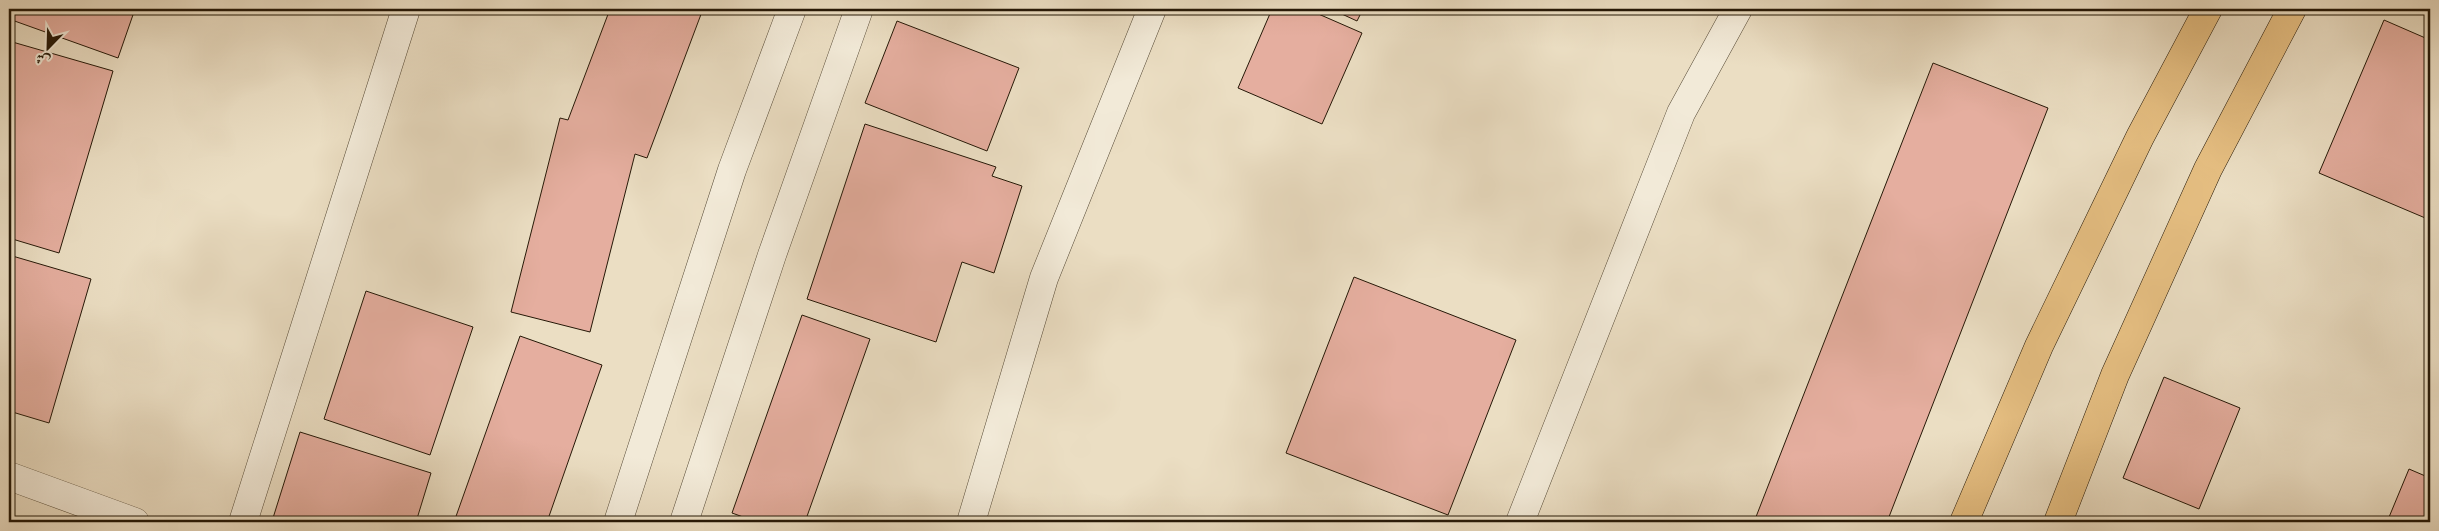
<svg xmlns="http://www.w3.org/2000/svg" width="2439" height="531" font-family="'IM FELL Great Primer',Amiri,serif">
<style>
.building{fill:#e5ae9f;stroke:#251807}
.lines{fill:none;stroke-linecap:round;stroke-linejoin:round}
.minor-casing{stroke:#564a36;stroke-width:29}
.major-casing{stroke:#251807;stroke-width:29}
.minor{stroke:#f2ead8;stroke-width:28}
.major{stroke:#e6bf82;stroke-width:28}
</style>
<rect width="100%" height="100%" fill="#ebdec3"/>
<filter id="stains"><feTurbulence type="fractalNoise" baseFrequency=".004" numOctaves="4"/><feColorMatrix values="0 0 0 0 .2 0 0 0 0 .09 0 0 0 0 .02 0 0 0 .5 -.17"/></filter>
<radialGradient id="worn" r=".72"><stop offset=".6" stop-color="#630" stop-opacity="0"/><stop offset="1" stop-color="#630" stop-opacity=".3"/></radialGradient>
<g class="building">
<polygon points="10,9 135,9 118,58 9,19"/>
<polygon points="610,9 703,9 647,158 635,154 590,332 511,312 560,118 568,120"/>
<polygon points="1272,9 1307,9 1362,33 1322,124 1238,88"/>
<polygon points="1331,9 1363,9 1357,21"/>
<polygon points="2384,20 2430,40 2430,220 2319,173"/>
<polygon points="897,21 1019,68 987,151 865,103"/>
<polygon points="9,41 113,71 59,253 9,238"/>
<polygon points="1933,63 2048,108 1887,522 1754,522"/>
<polygon points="865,124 996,167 992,176 1022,186 994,273 962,262 936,342 807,299"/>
<polygon points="9,255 91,279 49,423 9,411"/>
<polygon points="1354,277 1516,340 1448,515 1286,453"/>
<polygon points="366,291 473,327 430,455 324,419"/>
<polygon points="802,315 870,339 805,522 757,522 732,513"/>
<polygon points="520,336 602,365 547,522 454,522"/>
<polygon points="2164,377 2240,408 2199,509 2123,478"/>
<polygon points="300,432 431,473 416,522 285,522 273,518"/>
<polygon points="2409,469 2430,478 2430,522 2387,522"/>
</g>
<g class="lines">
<g class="minor-casing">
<g id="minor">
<polyline points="9,476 135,522"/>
<polyline points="243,522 406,9"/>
<polyline points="618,522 732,170 792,9"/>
<polyline points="684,522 772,255 859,9"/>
<polyline points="971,522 1044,278 1152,9"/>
<polyline points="1520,522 1681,113 1738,9"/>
</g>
</g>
<g class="major-casing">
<g id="major">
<polyline points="1964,522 2039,346 2140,137 2208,9"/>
<polyline points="2058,522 2115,375 2208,169 2292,9"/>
</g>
</g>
<use href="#minor" class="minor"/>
<use href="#major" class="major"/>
</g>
<rect width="2439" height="531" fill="none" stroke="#ebdec3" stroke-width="30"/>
<rect x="10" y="10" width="2419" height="511" fill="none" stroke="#251807" stroke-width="2.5"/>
<rect x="15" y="15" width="2409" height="501" fill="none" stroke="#251807"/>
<g transform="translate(48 48) rotate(203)" stroke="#f2ead8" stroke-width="4" paint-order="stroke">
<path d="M0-4L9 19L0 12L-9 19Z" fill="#251807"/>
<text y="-8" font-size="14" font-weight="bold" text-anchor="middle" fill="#251807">ش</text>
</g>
<rect width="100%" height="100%" filter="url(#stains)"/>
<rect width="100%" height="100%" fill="url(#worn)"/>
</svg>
